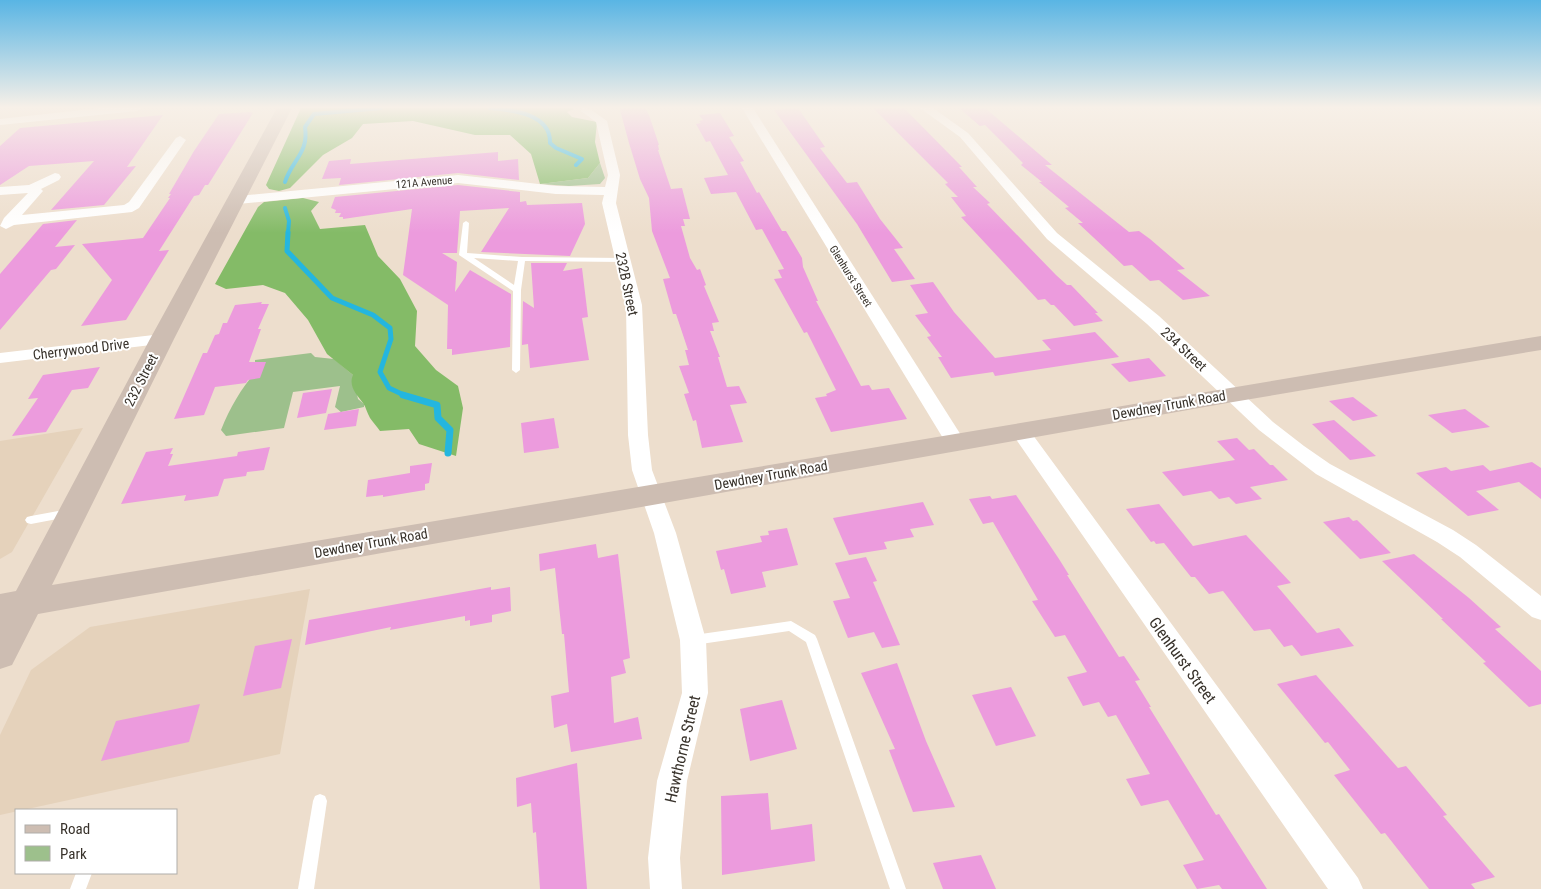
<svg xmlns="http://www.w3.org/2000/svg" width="1541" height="889" font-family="'Roboto Condensed',sans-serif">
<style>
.built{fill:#e5d2bb}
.green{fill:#9dc08c}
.forest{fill:#84bb67}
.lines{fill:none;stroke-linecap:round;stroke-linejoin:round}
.stream-far2{stroke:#24b6df;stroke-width:4}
.stream-far1{stroke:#24b6df;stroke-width:5}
.stream{stroke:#24b6df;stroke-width:7}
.building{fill:#ec9bdd}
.lane{fill:#fff;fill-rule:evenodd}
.street{fill:#fff;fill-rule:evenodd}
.secondary{fill:#cdbdb2;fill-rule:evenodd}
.labels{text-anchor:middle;stroke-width:4;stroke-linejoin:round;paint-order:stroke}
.far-street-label{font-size:11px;fill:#38322b;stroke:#fff}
.street-label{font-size:14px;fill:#38322b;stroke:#fff}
.near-street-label{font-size:16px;fill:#38322b;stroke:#fff}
</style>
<rect width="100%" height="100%" fill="#eddecd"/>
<g class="built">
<polygon points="83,428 12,552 0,559 0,441"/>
<polygon points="310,589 280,754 0,815 0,735 31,670 90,627"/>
</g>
<g class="green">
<polygon points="600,163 605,178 600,184 569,186 540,184 588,178"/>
<path d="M311,353L315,357L334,359L353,375L358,399L364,404V407L341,412L335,407L340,386L293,392L284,428L226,436L221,430C232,403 245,382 265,362L255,363V360Z"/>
</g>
<g class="forest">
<polygon points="301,108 572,108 574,109 567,112 572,117 597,122 595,142 600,163 588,178 540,184 531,154 510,135 475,135 413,121 363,124 352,138 323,155 290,188 279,191 269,189 266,185"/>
<path d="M303,198L319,202L311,211L320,229L365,225L378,256L400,279L417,311L415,346L436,370L458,386L463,408L456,456L419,444L409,429L380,431C377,427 373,422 370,418C367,413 366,407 363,403C357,395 348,386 353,375L327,354L308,320L285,293L263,285L226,289L215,284L258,207L264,202Z"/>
</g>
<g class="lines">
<g class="stream-far2">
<path d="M490,108C513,110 551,114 550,143L556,148L582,159L576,165"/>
<path d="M285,182C292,160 309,153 305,127L314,114L381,108"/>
<polyline points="285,208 289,221 288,233"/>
</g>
<polyline class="stream-far1" points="288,232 287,251 332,298 373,315 390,328 391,339 380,372 389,388 406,396"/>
<polyline class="stream" points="403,395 437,405 438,418 450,430 448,453"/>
</g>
<g class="building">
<polygon points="622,108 645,108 649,115 659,145 658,145 659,150 658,150 671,189 682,188 690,219 683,219 685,226 681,226 690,258 697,270 700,269 706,285 704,286 719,322 712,323 714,331 710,331 720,357 718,357 727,387 739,386 747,403 730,405 743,442 702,448 696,420 693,421 684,394 689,393 679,366 689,365 685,350 688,350 676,314 673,314 663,279 670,278 652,231 649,198 640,179 629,143 620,110"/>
<polygon points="798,108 825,147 820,148 847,183 857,182 880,219 903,248 894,249 915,279 892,282 857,224 774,110"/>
<polygon points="873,108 904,108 962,167 959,167 977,187 973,187 990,203 987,204 1056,275 1067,285 1071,285 1098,313 1095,313 1103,321 1074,326 1054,305 1051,305 1045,299 1038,300 961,217 966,216 951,197 958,197 945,184 948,183"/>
<polygon points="959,108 985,108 1052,165 1045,165 1129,232 1139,231 1150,239 1185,269 1177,270 1210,296 1183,300 1159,280 1150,281 1132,265 1124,266 1078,223 1083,223 1065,208 1069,207 1039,182 1042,182 1021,165 1023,163 985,125 980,126"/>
<polygon points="250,112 253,113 208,185 205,185 199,195 194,196 159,251 169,250 126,320 81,326 112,280 82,244 143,238 170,198 168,198 171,194 169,194 194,151 219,114"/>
<polygon points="720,113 734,136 729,137 744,161 740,162 757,193 759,192 782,231 786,231 802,258 803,267 818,301 816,301 861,386 869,385 872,390 889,388 907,419 831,432 815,398 827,396 826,394 836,390 807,332 804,333 774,279 782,278 778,270 784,269 762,229 756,230 736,192 711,194 704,178 728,175 710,141 706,142 696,124 701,123 699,121 703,120 699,115"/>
<polygon points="163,115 127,167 136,166 104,205 51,210 94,161 29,166 0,185 0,146 20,128"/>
<polygon points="498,152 498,161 518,159 519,180 458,173 339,185 341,178 322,179 329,161 351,159 350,164"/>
<polygon points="458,185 520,192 520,202 526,201 527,205 582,203 585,224 570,256 481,252 509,208 460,211 457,253 442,253 457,262 455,292 470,270 511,294 510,347 452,355 452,349 447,349 448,305 403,275 412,209 343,219 343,217 339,217 341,213 335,213 336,210 331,208 335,197"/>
<polygon points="77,220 55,247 75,245 56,269 51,270 0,330 0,274 43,224"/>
<polygon points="531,263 567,263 563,271 582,268 588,317 582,318 589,360 530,368 528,344 522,345 523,301 534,308"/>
<polygon points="933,282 954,312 995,358 1051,350 1042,340 1095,332 1119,357 995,376 993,372 951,378 938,357 942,357 927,337 931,336 915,315 928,313 910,285"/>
<polygon points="262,302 261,304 269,304 258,329 261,329 249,362 266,362 260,378 248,380 246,383 215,387 204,415 174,419 203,353 207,353 215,335 219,334 223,323 227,323 235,305"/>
<polygon points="1149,358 1166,376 1129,382 1111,364"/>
<polygon points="100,367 88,388 72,390 46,432 12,436 38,398 28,399 43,375"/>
<polygon points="332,389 326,413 297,418 303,393"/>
<polygon points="1353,397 1378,416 1353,421 1329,401"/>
<polygon points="359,409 356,426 324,430 328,414"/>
<polygon points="1465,409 1490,427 1452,433 1428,415"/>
<polygon points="554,418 559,448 524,453 521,423"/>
<polygon points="1334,420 1376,456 1350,460 1312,424"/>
<polygon points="1237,438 1249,450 1254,449 1270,465 1273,465 1288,480 1250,487 1262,499 1236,504 1229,497 1219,499 1211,491 1183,496 1162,472 1235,460 1217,441"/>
<polygon points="270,447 264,470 247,472 246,476 224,479 218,496 184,501 186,495 121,504 146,452 173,448 170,454 173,454 168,466 237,456 238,452"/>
<polygon points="1532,462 1541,468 1541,499 1519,482 1476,491 1499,510 1468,516 1416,473 1446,467 1451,471 1483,465 1490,471"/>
<polygon points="432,463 429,483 425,484 425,490 383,497 383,495 366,497 368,480 410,473 410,466"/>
<polygon points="1016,495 1059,559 1069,575 1067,575 1119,657 1124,656 1140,680 1135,681 1151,707 1149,707 1216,815 1219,814 1267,889 1222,889 1219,885 1197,889 1183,865 1204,860 1168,800 1141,806 1126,779 1150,774 1116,715 1108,717 1099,702 1083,706 1067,677 1087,672 1065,635 1055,637 1032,601 1038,600 993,522 983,524 969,499 990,496 992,499"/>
<polygon points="923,502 934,525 910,529 914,537 884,542 887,549 849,555 833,518"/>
<polygon points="1159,504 1193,546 1246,535 1291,583 1277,586 1317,633 1339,628 1354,646 1301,656 1292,645 1284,647 1270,629 1254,631 1223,591 1209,594 1195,577 1191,577 1164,543 1156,544 1154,541 1151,542 1126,509"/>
<polygon points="1349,517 1353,521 1357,520 1391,553 1360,559 1323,522"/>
<polygon points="787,528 798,565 762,572 766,587 731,594 724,569 721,570 716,551 762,542 760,536 769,535 768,531"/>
<polygon points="596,544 598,558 618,554 630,658 623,660 626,673 611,677 614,723 638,717 642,739 571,752 567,724 554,728 551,696 569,692 564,634 562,634 555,568 540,571 539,554"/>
<polygon points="1414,554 1469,598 1501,627 1495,629 1541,671 1541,704 1529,707 1483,663 1486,662 1441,619 1443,619 1382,561"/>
<polygon points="866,557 877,581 873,582 900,645 882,648 874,632 848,638 833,601 850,598 835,563"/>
<polygon points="491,587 491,590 510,587 511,611 492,615 492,622 470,626 470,620 465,621 465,616 390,630 391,627 305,645 309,620"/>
<polygon points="292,639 281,688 243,696 255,646"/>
<polygon points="897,663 926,741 955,807 913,812 889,750 895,749 861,673"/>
<polygon points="1316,675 1398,768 1406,766 1447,815 1443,816 1495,877 1471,884 1475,889 1429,889 1385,833 1381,834 1334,775 1350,770 1328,742 1325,743 1277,684"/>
<polygon points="1011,687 1036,736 996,746 972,695"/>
<polygon points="782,700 797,749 750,761 740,709"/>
<polygon points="200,704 189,742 101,761 116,721"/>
<polygon points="577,763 587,889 540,889 536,832 533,833 531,803 517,807 516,778"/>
<polygon points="768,793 771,830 812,824 815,861 722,875 721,796"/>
<polygon points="981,855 996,889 943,889 933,863"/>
</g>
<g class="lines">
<g class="lane">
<path d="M466,221L469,223L467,253L522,257L623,258L627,260L623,262L525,261L521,290L520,370L516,373L512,370L513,291L459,255L463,223ZM474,258L518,261L514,285Z"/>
<polygon points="69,509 73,510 74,513 73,516 31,524 27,523 25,520 27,517 31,516"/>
<polygon points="791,621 815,635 817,639 906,889 890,889 806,642 789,631 694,645 690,644 688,640 690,636 694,635"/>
<polygon points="320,794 325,796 327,801 314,889 298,889 313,801 315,796"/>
<polygon points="76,873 92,873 86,889 70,889"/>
</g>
<g class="street">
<polygon points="100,108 142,108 137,111 0,125 0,119"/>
<polygon points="583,108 590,109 607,121 620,175 616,203 642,305 648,435 652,470 676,533 706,640 708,693 687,781 680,858 682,889 650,889 648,858 657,781 682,693 680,640 654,533 632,470 628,435 626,305 602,203 604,195 556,194 458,183 238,204 231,200 238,196 458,175 556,186 605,187 608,175 596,122 581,111"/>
<polygon points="742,108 753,108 966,443 963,448 956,450 949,448"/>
<polygon points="920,108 933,108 968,133 1057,233 1159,316 1273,422 1304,446 1330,464 1453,530 1476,545 1541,596 1541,620 1532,617 1460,557 1437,542 1316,474 1259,430 1147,324 1047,239 960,137"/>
<polygon points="180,136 186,140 139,208 132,212 14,225 6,229 0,226 4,218 28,193 0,195 0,187 29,185 55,173 59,174 61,177 59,180 41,189 43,191 22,215 124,205 129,202 176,138"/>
<polygon points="162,334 168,335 171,339 168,343 0,363 0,353"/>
<polygon points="1020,425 1027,427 1358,878 1363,889 1328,889 1013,435 1010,431 1013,427"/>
</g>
<polygon class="secondary" points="277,108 292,108 174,339 52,585 1541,336 1541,350 1233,402 38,614 12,665 0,669 0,594 16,591 150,339"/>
</g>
<linearGradient id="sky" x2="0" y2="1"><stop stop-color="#59b5e4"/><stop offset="0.46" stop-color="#f7f0e8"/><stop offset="1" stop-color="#f7f0e8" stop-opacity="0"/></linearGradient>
<rect width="1541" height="233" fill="url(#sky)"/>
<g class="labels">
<g class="far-street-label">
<text transform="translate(424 182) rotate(-5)" y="4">121A Avenue</text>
<text transform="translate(851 276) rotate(58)" y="4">Glenhurst Street</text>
</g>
<g class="street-label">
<text transform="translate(627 284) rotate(78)" y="5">232B Street</text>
<text transform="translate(81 349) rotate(-7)" y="5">Cherrywood Drive</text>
<text transform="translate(1184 349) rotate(43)" y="5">234 Street</text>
<text transform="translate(141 380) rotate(-63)" y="5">232 Street</text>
<text transform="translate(1169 405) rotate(-10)" y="5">Dewdney Trunk Road</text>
<text transform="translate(771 475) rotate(-10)" y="5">Dewdney Trunk Road</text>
<text transform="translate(371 543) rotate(-10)" y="5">Dewdney Trunk Road</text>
</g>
<g class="near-street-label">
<text transform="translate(1183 660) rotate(54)" y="6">Glenhurst Street</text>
<text transform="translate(682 749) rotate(-77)" y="6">Hawthorne Street</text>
</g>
</g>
<rect x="15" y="809" width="162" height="65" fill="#ffffff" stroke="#afadaa"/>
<rect x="25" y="825" width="25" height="8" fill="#cdbdb2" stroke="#afadaa"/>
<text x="60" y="834" font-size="15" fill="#38322b">Road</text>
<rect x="25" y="846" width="25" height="15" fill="#9dc08c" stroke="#afadaa"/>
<text x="60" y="859" font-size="15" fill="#38322b">Park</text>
</svg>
